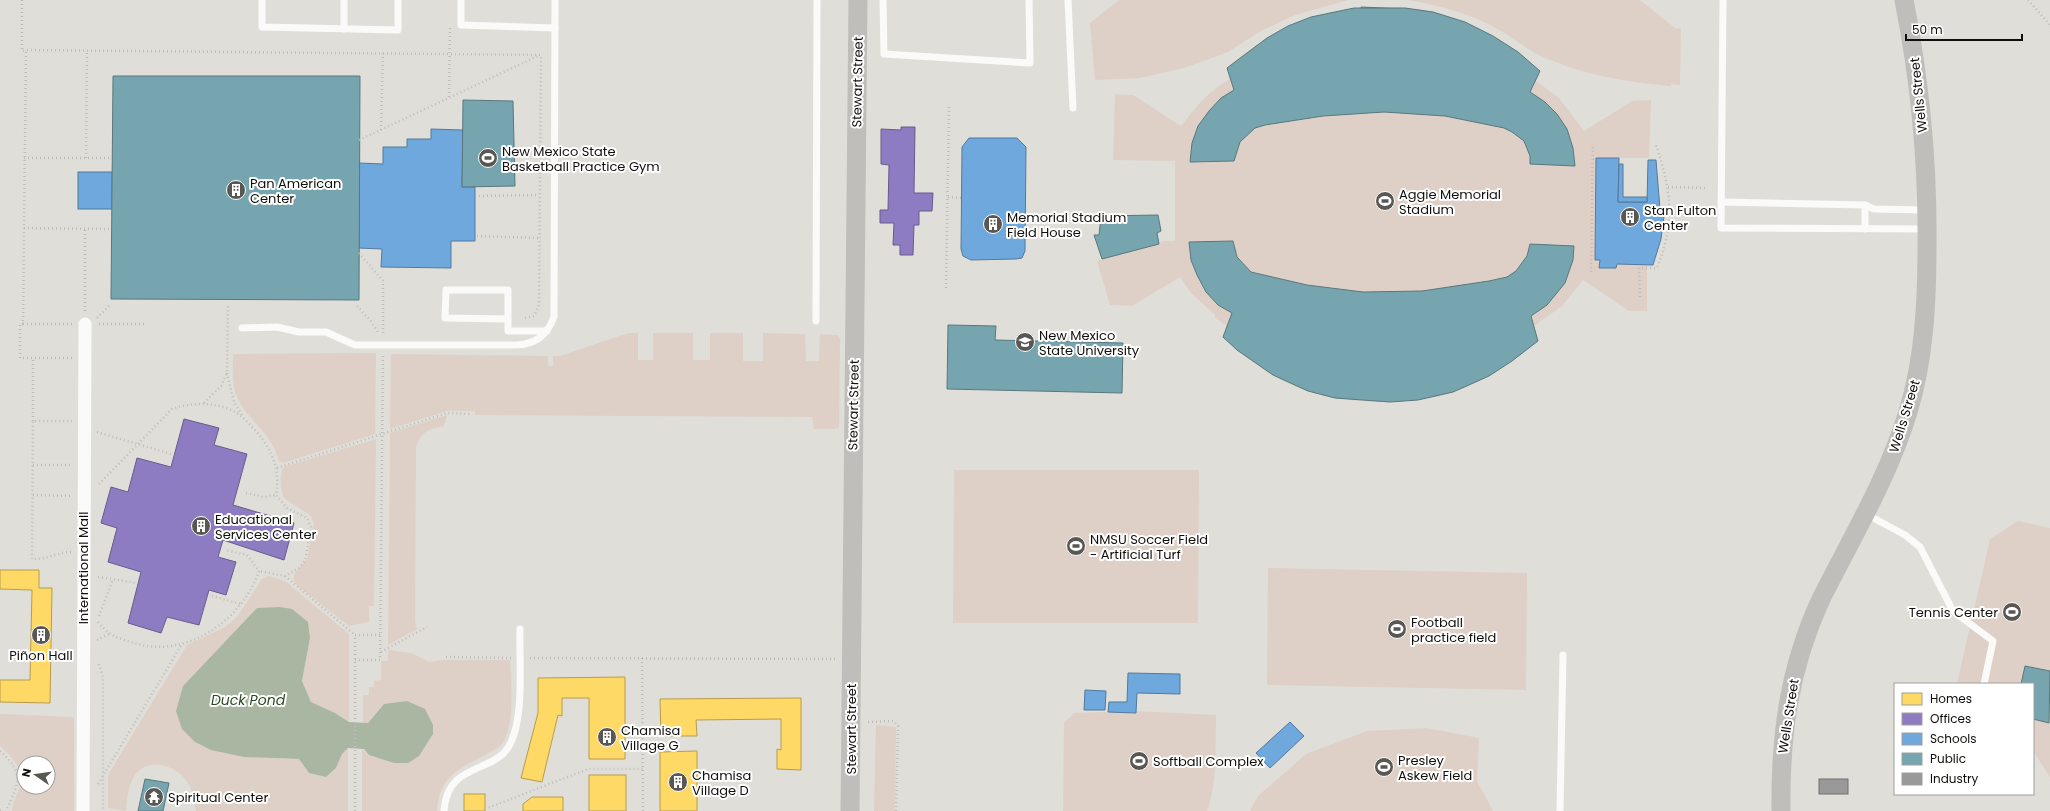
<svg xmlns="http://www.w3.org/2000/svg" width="2050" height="811" font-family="Poppins,sans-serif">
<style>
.green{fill:#ded0c7;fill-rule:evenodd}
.water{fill:#a9b7a2}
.homes{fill:#ffd966;stroke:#b89c4b}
.offices{fill:#8e7cc3;stroke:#685b8c}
.schools{fill:#6fa8dc;stroke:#537a9d}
.public{fill:#76a5af;stroke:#58787e}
.industry{fill:#999;stroke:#70706e}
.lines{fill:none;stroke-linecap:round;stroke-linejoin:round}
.path{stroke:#bebdbc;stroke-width:2.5;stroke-dasharray:1 3;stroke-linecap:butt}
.lane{stroke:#fafaf9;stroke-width:7}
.street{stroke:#fafaf9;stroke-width:13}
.secondary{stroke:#bfbeba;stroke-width:19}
.labels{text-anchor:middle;stroke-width:4;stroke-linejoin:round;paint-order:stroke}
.street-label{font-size:13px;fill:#110f0b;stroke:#fff}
.poi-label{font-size:13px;fill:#110f0b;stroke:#fff;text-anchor:start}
.water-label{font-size:14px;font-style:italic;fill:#294920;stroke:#fff}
</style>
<rect width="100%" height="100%" fill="#e0ded8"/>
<g class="green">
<polygon points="1119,0 1348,0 1295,15 1259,32 1228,52 1184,68 1140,78 1095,80 1090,23"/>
<path d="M1408,0H1640L1675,28L1681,29L1680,85L1671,84V86C1625,82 1583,75 1541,56C1527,50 1515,39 1503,32C1473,14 1442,6 1408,0Z"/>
<path d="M1354,8C1370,8 1387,7 1403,8C1455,10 1502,38 1540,71L1536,81L1559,98L1584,131L1632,101L1651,100L1649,158H1596L1595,260H1600L1599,268H1616L1617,264L1647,265V311H1629L1583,280L1562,306L1534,326L1538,341C1514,360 1481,384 1452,393C1411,405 1364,404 1322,396V394C1284,388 1250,362 1223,337L1227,326L1215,318V315L1191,293L1180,277L1132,306L1110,305L1097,261L1164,241H1175V161L1113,160L1115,94L1133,95L1181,126C1194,109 1210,89 1230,79L1227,68C1263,35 1306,15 1354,8Z"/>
<polygon points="628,333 638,333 638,360 653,360 653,333 693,333 693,360 710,360 710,333 743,333 743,361 763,361 763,333 805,334 806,361 819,361 820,334 838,335 840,339 839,427 835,429 814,429 812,417 475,415 475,411 447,411 390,429 391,354 548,356 548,366 553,366 553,356 560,356"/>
<path d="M376,353L375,434L283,463L279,461C271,432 250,423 238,399C231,386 233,369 233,354Z"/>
<path d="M447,415L444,426C430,429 421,431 416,447L415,621L417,629L388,645L390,433Z"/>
<path d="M376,439L374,606H369V622L349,626L298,586L293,579L295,573L307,559L314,523L311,516L284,498C280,491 279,473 284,467Z"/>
<polygon points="954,470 1199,470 1198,623 953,623"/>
<polygon points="2018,521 2050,528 2050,777 2033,751 2033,684 1957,684 1990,539"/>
<polygon points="1268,568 1527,573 1526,690 1267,685"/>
<path d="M269,576L285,581L349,634V722L335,713L311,702L302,681L310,638L280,607L257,609L183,686L195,742C228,758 263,758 299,759L309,773L326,777L336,768L342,754L348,748V811H196C194,801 193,790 187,782C177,765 148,757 135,775C128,786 127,799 126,811L108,808V775L187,645L225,627L237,617L262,579Z"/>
<path d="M388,650L411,653L430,662L444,660H510C511,682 515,724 503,742C499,748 492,751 485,755C459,769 439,776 437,811H362V749L369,755L384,704L368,723H363V695H369V687H374V681L381,680V661H388Z"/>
<path d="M1135,711L1216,715C1215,746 1218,781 1207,811H1063L1064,723L1074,713Z"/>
<path d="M0,714L74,717V811H12C12,804 16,797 19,790C26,772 13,757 0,746ZM24,763H48V787H24Z"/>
<polygon points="876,725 896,727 895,811 874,811"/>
<polygon points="1427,728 1479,738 1477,781 1493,811 1250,811 1258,796 1306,754 1367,731"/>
</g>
<polygon class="water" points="280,607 292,609 308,622 310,638 302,681 311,702 335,713 349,722 368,723 384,704 407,701 425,709 433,725 433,734 419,756 408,763 394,763 369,755 364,749 348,748 342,754 336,768 326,777 309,773 299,759 244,757 211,750 195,742 182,729 176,711 183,686 257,608"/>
<g class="homes">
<polygon points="0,570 39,570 39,588 52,588 50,703 0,702 0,680 30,680 32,590 0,589"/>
<polygon points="625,677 625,759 589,759 589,698 562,698 562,716 558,715 542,782 521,778 538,713 538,678"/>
<polygon points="801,698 801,770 777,769 777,749 781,750 781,719 696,720 697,736 661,736 660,699"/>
<polygon points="697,751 697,811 660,811 660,752"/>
<rect x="589" y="775" width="37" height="36"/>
<rect x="464" y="794" width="21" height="17"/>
<polygon points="532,797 563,797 563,811 523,811 523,804"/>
</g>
<g class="offices">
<polygon points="901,127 915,127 914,193 933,193 932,211 919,211 919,225 914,225 913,255 900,255 900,245 893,245 894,223 880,223 880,210 888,210 889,165 881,164 881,129 901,130"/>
<polygon points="184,419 219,428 214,445 247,454 233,505 294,523 284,560 223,540 218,557 236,562 226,595 209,590 199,625 167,617 161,633 128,623 141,572 108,562 117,528 101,523 111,487 128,492 137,458 171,467"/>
</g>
<g class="schools">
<polygon points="431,129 463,130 462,187 475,187 475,241 451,241 451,268 381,267 382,249 359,248 359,163 383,164 383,147 407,147 407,139 431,139"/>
<polygon points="969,138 1017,138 1026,147 1025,251 1022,258 1016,259 971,260 963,256 961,249 962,147"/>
<polygon points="1596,158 1619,158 1618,202 1647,202 1648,160 1656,160 1660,209 1665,209 1661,239 1653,265 1617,264 1616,268 1599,268 1600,260 1595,260"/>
<polygon points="1619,164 1623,164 1623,197 1647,197 1647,202 1618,202"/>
<rect x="78" y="172" width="34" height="37"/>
<polygon points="1128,673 1180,674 1180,694 1137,693 1136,713 1108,712 1109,702 1127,702"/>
<polygon points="1085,690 1106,691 1105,710 1084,710"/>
<polygon points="1290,722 1304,736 1270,768 1256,753"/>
</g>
<g class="public">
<polygon points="1361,7 1403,9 1403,14 1407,20 1400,22 1392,28 1373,28 1366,22 1357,19 1361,15"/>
<polygon points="1354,8 1405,8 1433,12 1465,22 1493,36 1518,52 1540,71 1530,92 1545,102 1557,114 1567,129 1573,148 1575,166 1530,164 1530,156 1524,141 1512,132 1504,128 1445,116 1384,112 1323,116 1265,125 1255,128 1240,142 1234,161 1190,162 1192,143 1198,126 1209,111 1221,98 1234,90 1227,68 1267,38 1288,26 1311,17"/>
<polygon points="113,76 360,76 359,300 111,299"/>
<polygon points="463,100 513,101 515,186 462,187"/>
<polygon points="1158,215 1161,231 1157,233 1159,244 1102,259 1094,235 1099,235 1101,216"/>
<polygon points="1233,241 1237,257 1251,272 1307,285 1363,292 1422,291 1489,281 1507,277 1516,271 1527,256 1530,244 1574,246 1573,260 1565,283 1547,305 1531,316 1538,341 1512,361 1489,376 1453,392 1418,400 1390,402 1335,398 1308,391 1273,375 1237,350 1223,337 1232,313 1218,305 1206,292 1197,275 1191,260 1189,242"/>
<polygon points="948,325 996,326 995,340 1123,343 1122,393 947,389"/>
<polygon points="2025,666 2050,671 2049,723 2033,719 2033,684 2021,684"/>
<polygon points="145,779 169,783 163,811 138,811"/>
</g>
<rect class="industry" x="1819" y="779" width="29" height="15"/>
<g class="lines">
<g class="path">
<polyline points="22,0 22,51 26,50"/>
<polyline points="2028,0 2050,25"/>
<polyline points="449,97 450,28"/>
<polyline points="381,130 383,52"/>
<polyline points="359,140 540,55"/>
<polyline points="24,158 112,158"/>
<polyline points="86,158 87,51"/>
<polyline points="1668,187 1705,188"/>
<polyline points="479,196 539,195"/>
<polyline points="948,197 962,198"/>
<polyline points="24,228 112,229"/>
<polyline points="477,236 539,238"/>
<polyline points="359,253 383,281 383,336"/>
<polyline points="1591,272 1593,144"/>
<polyline points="946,288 949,107"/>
<path d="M1640,297L1639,268H1657C1676,221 1671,191 1656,145"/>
<polyline points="357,306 370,320 379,334"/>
<polyline points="85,311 85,229"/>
<polyline points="97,318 111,304"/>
<polyline points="525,318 534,316 539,305 541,55"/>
<polyline points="23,324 20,324 20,358 72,358"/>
<polyline points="72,324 23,324 26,50 541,55"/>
<polyline points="99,324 146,324"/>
<polyline points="227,373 234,402 242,415"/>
<polyline points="204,403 221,386 227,373 228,306"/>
<polyline points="33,421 33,358"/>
<polyline points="97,432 174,455"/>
<polyline points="33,465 71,465"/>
<polyline points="277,468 447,413 472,414"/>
<path d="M99,484L172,409C190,403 208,402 226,408C236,411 244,418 251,426C270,445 281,467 276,495L287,508L307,518L311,527L305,561L299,568L285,576L259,571"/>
<polyline points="246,493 264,497 276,495"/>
<polyline points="33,495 71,496"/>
<path d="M71,552C57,552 46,560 32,559L33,421H72"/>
<polyline points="285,576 355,635"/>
<polyline points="98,577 137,583"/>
<polyline points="212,596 241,604"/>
<polyline points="99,616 113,579"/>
<path d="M98,622C109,635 115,637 131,642C184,661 242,621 259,571L247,555L225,550"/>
<polyline points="97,640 109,634"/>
<polyline points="381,652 427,627"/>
<polyline points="446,657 511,658"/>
<polyline points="530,658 835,659"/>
<polyline points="642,658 643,811"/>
<polyline points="355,660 380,660 383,355"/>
<polyline points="99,664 103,678 103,811"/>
<polyline points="868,722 893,721 898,726 896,811"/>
<path d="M0,751C26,774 18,784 6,811"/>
<polyline points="98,784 182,644"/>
<polyline points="485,809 588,769 643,769"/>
<polyline points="0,810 1,811"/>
<polyline points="355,811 355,635 381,635"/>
</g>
<g class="lane">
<polyline points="262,0 262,27 398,30 398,0"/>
<polyline points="344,0 344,29"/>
<polyline points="461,0 461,25 555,28"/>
<polyline points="883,0 884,54 1030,63 1029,0"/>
<polyline points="1068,0 1073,108"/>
<polyline points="1723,0 1721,228 1927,229"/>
<polyline points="1721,202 1865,205 1874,209 1926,210"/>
<polyline points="1865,205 1865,229"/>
<polyline points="508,319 445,318 446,290 508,290 508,331 547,331"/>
<polyline points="816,321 817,0"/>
<path d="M242,328L277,327L299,332H326L355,345H517C536,344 547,335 554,317L555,0"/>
<polyline points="1866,514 1905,535 1920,547 1953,611 1993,641 1984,684"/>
<path d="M444,811C447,762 493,774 509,746C525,718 519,662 520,629"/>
<polyline points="1560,811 1563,655"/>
</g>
<polyline class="street" points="83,811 85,324"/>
<g class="secondary">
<polyline points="850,811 858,0"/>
<path d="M1781,811C1780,736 1789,668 1821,599C1852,537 1888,478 1908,412C1924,360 1927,303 1927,248C1928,166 1920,81 1904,0"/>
</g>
</g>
<defs>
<g id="stadium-disc" transform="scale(1)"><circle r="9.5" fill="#595753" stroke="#fff"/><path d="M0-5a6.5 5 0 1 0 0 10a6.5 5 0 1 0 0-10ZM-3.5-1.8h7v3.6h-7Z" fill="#fff"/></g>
<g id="building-disc" transform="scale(1)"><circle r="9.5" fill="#595753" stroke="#fff"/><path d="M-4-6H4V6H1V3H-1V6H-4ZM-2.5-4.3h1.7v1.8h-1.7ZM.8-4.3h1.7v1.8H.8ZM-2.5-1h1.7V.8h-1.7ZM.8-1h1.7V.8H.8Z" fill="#fff"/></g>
<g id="university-disc" transform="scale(1)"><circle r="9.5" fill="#595753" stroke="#fff"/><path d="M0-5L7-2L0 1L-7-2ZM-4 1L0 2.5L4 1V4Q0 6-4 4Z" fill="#fff"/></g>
<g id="temple-disc" transform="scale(1)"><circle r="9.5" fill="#595753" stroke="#fff"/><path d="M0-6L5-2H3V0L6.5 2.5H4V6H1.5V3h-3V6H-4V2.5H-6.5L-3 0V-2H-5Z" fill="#fff"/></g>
</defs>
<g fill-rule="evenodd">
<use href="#stadium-disc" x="488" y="158"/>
<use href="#building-disc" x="236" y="190"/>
<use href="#stadium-disc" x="1385" y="201"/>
<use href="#building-disc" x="1630" y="217"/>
<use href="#building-disc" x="993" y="224"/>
<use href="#university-disc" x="1025" y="342"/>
<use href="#building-disc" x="201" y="526"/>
<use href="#stadium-disc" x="1076" y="546"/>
<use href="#stadium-disc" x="2012" y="612"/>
<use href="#stadium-disc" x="1397" y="629"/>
<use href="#building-disc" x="41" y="635"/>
<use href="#building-disc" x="607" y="737"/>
<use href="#stadium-disc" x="1139" y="761"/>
<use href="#stadium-disc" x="1384" y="767"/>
<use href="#building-disc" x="678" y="782"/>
<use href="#temple-disc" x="154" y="797"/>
</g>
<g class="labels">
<g class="street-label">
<text transform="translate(857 82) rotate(-89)" y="5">Stewart Street</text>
<text transform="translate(1918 95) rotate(-96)" y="5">Wells Street</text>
<text transform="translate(853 405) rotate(-89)" y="5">Stewart Street</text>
<text transform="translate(1904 416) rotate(-73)" y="5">Wells Street</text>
<text transform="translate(83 568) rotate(-90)" y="5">International Mall</text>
<text transform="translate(1788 716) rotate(-81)" y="5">Wells Street</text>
<text transform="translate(851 729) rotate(-90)" y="5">Stewart Street</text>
</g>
<g class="poi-label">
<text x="502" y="156">New Mexico State<tspan x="502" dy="15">Basketball Practice Gym</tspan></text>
<text x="250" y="188">Pan American<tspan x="250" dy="15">Center</tspan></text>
<text x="1399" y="199">Aggie Memorial<tspan x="1399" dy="15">Stadium</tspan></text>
<text x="1644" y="215">Stan Fulton<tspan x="1644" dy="15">Center</tspan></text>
<text x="1007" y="222">Memorial Stadium<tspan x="1007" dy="15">Field House</tspan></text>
<text x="1039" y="340">New Mexico<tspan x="1039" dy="15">State University</tspan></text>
<text x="215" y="524">Educational<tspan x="215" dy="15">Services Center</tspan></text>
<text x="1090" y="544">NMSU Soccer Field<tspan x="1090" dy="15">- Artificial Turf</tspan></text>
<text x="1998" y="617" text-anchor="end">Tennis Center</text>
<text x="1411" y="627">Football<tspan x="1411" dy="15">practice field</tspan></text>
<text x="41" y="660" text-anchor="middle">Piñon Hall</text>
<text x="621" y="735">Chamisa<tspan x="621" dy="15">Village G</tspan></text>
<text x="1398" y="765">Presley<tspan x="1398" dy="15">Askew Field</tspan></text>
<text x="1153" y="766">Softball Complex</text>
<text x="692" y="780">Chamisa<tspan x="692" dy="15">Village D</tspan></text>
<text x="168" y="802">Spiritual Center</text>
</g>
<g class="water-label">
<text x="248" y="705">Duck Pond</text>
</g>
</g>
<rect x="1894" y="683" width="140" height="112" fill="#ffffff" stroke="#a09f9d"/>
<rect x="1902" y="693" width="20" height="12" fill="#ffd966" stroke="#a09f9d"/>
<text x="1930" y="703" font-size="12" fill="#110f0b">Homes</text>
<rect x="1902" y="713" width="20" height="12" fill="#8e7cc3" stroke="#a09f9d"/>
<text x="1930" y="723" font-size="12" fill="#110f0b">Offices</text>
<rect x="1902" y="733" width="20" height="12" fill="#6fa8dc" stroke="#a09f9d"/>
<text x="1930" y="743" font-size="12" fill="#110f0b">Schools</text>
<rect x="1902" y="753" width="20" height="12" fill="#76a5af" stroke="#a09f9d"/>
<text x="1930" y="763" font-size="12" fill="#110f0b">Public</text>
<rect x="1902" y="773" width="20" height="12" fill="#999999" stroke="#a09f9d"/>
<text x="1930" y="783" font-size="12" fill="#110f0b">Industry</text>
<g transform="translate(36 775) rotate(283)"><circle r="19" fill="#ffffff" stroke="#a09f9d"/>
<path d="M0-3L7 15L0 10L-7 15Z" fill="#595753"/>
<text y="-6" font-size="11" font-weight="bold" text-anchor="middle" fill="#110f0b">N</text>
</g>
<path d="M1906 34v6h116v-6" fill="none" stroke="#110f0b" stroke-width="2"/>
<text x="1912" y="34" font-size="12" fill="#110f0b" stroke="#ffffff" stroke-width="3" paint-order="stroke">50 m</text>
</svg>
